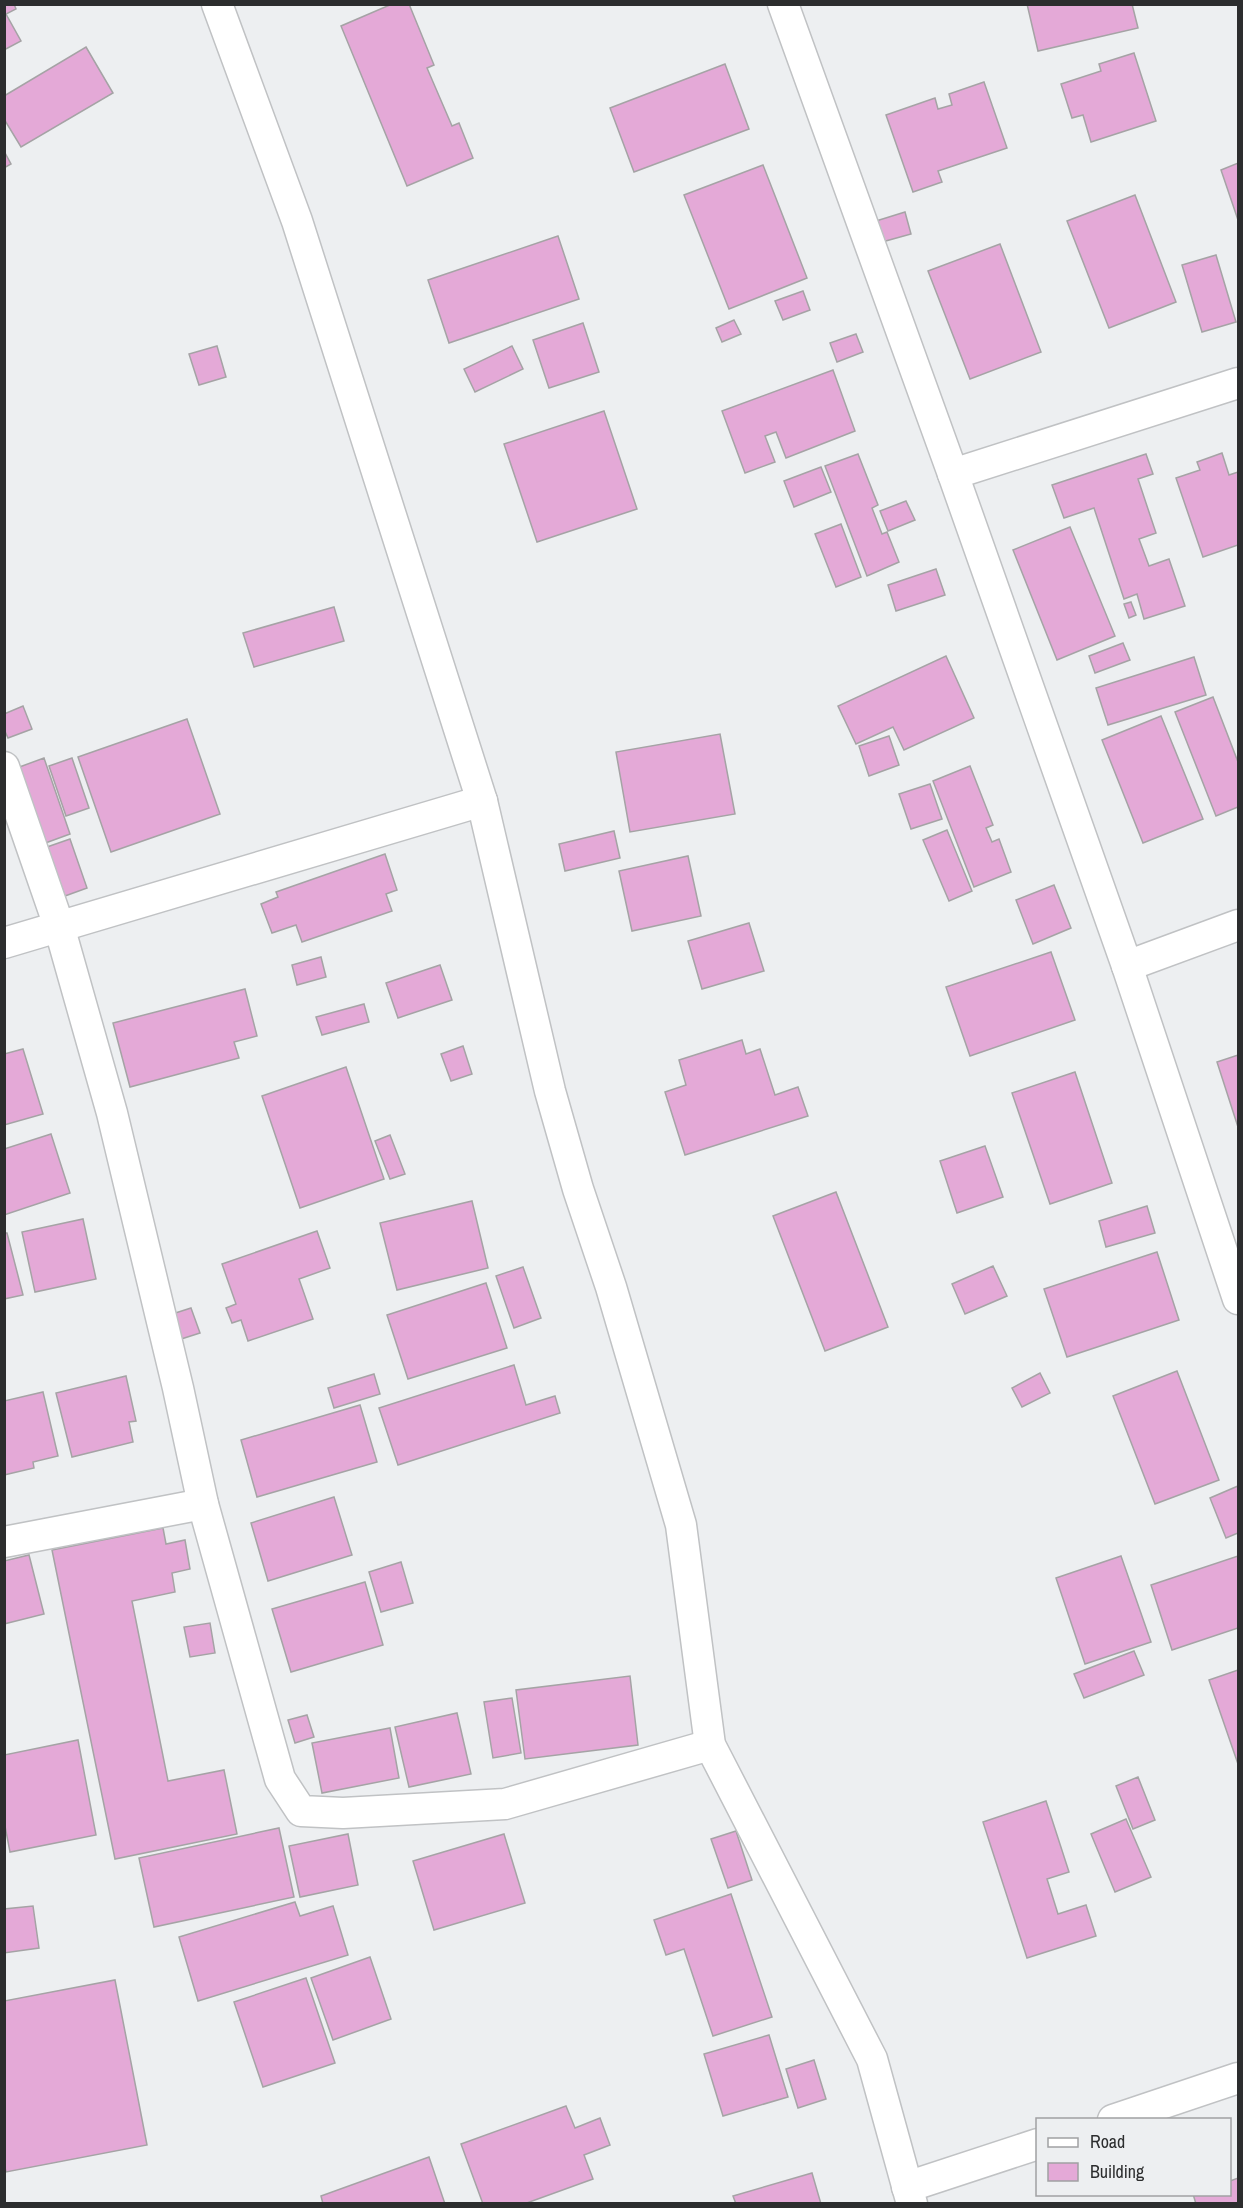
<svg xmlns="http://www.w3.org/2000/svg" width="1243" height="2208" font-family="'Archivo Narrow',sans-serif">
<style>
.building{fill:#e4a9d7;stroke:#a5a3a5;stroke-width:1.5}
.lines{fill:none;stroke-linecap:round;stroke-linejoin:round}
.minor-casing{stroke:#c0c2c4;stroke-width:33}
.minor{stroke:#fff;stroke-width:30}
</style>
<rect width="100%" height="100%" fill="#edeff1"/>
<g class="building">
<polygon points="4,4 14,4 16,9 6,14 21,41 4,50"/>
<polygon points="392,4 409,4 434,65 427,68 452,126 459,123 473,158 407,186 341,26"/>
<polygon points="1027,4 1132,4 1138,28 1038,51"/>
<polygon points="86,47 113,93 21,147 4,119 4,96"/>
<polygon points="1134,53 1156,121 1091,142 1083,115 1072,118 1061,84 1101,71 1099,64"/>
<polygon points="725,64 749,129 634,172 610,108"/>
<polygon points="984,82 1007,148 938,171 942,182 913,192 886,115 935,98 938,109 952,105 949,94"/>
<polygon points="4,151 11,164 4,168"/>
<polygon points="1238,163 1238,220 1221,170"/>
<polygon points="763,165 807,278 729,309 684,195"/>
<polygon points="1135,195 1176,302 1109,328 1067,221"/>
<polygon points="905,212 911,234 882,242 876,221"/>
<polygon points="558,236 579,299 449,343 428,280"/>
<polygon points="1000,244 1041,352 970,379 928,271"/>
<polygon points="1216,255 1236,322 1202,332 1182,265"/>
<polygon points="803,291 810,310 783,320 775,301"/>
<polygon points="734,320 741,334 722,342 716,328"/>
<polygon points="583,323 599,372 549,388 533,340"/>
<polygon points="856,334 863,352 837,362 830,343"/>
<polygon points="217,346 226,377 199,385 189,354"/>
<polygon points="512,346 523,369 475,392 464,369"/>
<polygon points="833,370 855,431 786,458 776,432 765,436 775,462 745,473 722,411"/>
<polygon points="604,411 637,509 537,542 504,444"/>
<polygon points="1222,453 1229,475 1238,472 1238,545 1203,557 1176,478 1200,470 1197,462"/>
<polygon points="858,454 878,505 872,508 882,534 887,532 899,562 867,576 825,466"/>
<polygon points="1146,454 1153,474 1138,479 1156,533 1139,539 1149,566 1169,559 1185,606 1144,619 1137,594 1124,599 1094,508 1064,518 1052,485"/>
<polygon points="821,467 831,492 794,507 784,481"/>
<polygon points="906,501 915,520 888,531 880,511"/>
<polygon points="841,524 861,577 836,587 815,534"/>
<polygon points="1070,527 1115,636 1057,660 1013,550"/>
<polygon points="936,569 945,595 896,611 888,585"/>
<polygon points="1131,602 1136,615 1129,618 1124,604"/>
<polygon points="334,607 344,641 254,667 243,633"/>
<polygon points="1123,643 1130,660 1095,673 1089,656"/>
<polygon points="946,656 974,718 904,750 893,727 856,744 838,706"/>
<polygon points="1194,657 1206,695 1108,725 1096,688"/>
<polygon points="1213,697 1238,762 1238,807 1216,816 1175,712"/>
<polygon points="23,706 32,729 8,738 4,729 4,714"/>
<polygon points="1161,716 1203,819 1143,843 1102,740"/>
<polygon points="187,719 220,814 111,852 78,757"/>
<polygon points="720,734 735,814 630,832 616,752"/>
<polygon points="889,736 899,765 869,776 859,746"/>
<polygon points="44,758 70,834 40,845 14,769"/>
<polygon points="72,758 89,808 66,816 49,766"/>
<polygon points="970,766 993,825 986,828 992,842 999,839 1011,872 974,887 933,781"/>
<polygon points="930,784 942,819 911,829 899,794"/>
<polygon points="947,830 972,891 949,901 923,840"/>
<polygon points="614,831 620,858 565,871 559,844"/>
<polygon points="70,839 87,888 65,896 47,847"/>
<polygon points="385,854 397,890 386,894 392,911 302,942 296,925 272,933 261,904 278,897 276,892"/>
<polygon points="688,856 701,916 632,931 619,871"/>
<polygon points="1054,885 1071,928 1033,944 1016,900"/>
<polygon points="749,923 764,971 702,989 688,941"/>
<polygon points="1051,952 1075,1020 970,1056 946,987"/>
<polygon points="321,957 326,977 297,985 292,965"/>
<polygon points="440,965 452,1000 398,1018 386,983"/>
<polygon points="245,989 257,1036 234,1042 239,1058 130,1087 113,1023"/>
<polygon points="364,1004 369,1022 322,1035 316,1017"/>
<polygon points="742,1040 746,1054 760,1049 775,1095 798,1087 808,1116 685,1155 665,1092 686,1085 679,1060"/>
<polygon points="463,1046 472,1074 451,1081 441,1054"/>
<polygon points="23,1049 43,1114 4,1125 4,1054"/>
<polygon points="1238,1055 1238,1127 1217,1062"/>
<polygon points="346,1067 384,1179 300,1208 262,1096"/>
<polygon points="1075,1072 1112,1183 1050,1204 1012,1093"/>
<polygon points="51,1134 70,1193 4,1215 4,1149"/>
<polygon points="390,1135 405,1174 390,1179 375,1141"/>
<polygon points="985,1146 1003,1197 957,1213 940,1161"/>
<polygon points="836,1192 888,1327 825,1351 773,1216"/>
<polygon points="472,1201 488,1268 397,1290 380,1223"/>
<polygon points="1147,1206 1155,1233 1106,1247 1099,1221"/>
<polygon points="83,1219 96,1279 35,1292 22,1232"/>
<polygon points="317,1231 330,1268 299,1279 313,1319 248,1341 241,1320 232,1323 226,1308 236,1304 222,1264"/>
<polygon points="4,1233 7,1233 23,1295 4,1299"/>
<polygon points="1157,1252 1179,1320 1067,1357 1044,1289"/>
<polygon points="993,1266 1007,1296 965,1314 952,1284"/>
<polygon points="523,1267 541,1318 514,1328 496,1276"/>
<polygon points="486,1283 507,1348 408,1379 387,1315"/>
<polygon points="191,1308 200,1333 175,1341 166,1316"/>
<polygon points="514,1365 526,1405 555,1396 560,1413 398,1465 379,1408"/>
<polygon points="1177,1371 1219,1480 1155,1504 1113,1396"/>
<polygon points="1040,1373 1050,1393 1022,1407 1012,1388"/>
<polygon points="374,1374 380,1394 334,1408 328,1388"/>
<polygon points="126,1376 136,1421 129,1422 133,1442 72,1457 56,1393"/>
<polygon points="43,1392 58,1456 33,1462 34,1468 4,1475 4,1401"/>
<polygon points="360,1405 377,1462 257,1497 241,1440"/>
<polygon points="1238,1486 1238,1533 1226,1538 1210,1498"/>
<polygon points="334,1497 352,1555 268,1581 251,1523"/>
<polygon points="163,1528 166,1544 185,1540 190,1569 172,1573 175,1592 132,1601 168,1781 224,1770 237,1834 115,1859 52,1550"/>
<polygon points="29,1555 44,1614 4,1624 4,1561"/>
<polygon points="1121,1556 1151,1642 1085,1664 1056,1578"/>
<polygon points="1238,1556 1238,1628 1172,1650 1151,1585"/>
<polygon points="401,1562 413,1603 381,1612 369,1572"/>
<polygon points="365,1582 383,1645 291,1672 272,1609"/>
<polygon points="210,1623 215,1653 190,1657 184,1627"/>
<polygon points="1134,1651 1144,1675 1084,1698 1074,1674"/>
<polygon points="1238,1670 1238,1764 1209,1680"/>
<polygon points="630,1676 638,1745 525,1759 516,1690"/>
<polygon points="512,1698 521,1753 493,1758 484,1702"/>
<polygon points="457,1713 471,1774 409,1787 395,1727"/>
<polygon points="307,1715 314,1737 295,1743 288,1720"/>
<polygon points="390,1728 399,1778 322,1793 312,1743"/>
<polygon points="78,1740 96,1835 10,1852 4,1821 4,1755"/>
<polygon points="1138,1777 1155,1820 1133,1829 1116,1786"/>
<polygon points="1046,1801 1069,1872 1047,1879 1058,1914 1086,1905 1096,1936 1027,1958 983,1822"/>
<polygon points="1126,1819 1151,1877 1115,1892 1091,1834"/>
<polygon points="279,1828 294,1897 154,1927 139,1858"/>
<polygon points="736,1831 752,1880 728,1888 711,1839"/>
<polygon points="348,1834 358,1885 300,1897 289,1846"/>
<polygon points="504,1834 525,1903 434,1930 413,1861"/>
<polygon points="731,1894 772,2017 713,2036 684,1949 666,1955 654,1920"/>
<polygon points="295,1902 300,1916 333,1906 348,1955 198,2001 179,1937"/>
<polygon points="33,1906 39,1948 4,1953 4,1909"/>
<polygon points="370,1957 391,2019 333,2040 311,1978"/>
<polygon points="306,1978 335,2063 263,2087 234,2002"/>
<polygon points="115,1980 147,2145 6,2172 4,2163 4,2001"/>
<polygon points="769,2035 788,2097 723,2116 704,2054"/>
<polygon points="814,2060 826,2099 798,2108 786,2069"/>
<polygon points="566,2106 575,2128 600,2118 610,2145 584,2155 593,2179 524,2204 483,2204 461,2144"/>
<polygon points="429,2157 445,2204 323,2204 321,2196"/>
<polygon points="812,2173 821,2204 736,2204 733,2196"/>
<polygon points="1238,2178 1238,2204 1196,2204 1193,2194 1230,2194 1230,2181"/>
</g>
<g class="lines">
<g class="minor-casing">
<g id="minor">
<polyline points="217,4 297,221 482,801 550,1091 578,1189 611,1287 681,1525 710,1745 872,2059 912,2204"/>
<polyline points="783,4 953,474 1127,966 1238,1299"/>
<polyline points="953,474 1238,383"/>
<polyline points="4,767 59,926 112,1113 178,1388 203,1504 280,1779 301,1811 343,1813 505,1804 710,1745"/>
<polyline points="4,943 482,801"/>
<polyline points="1127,966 1238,925"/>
<polyline points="4,1542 203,1504"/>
<polyline points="1113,2120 1238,2078"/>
<polyline points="907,2187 1038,2144"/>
</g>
</g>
<use href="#minor" class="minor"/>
</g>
<rect width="1243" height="2208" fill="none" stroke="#2c2d2e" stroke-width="12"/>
<rect x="1036" y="2118" width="195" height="78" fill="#edeff1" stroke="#a0a1a3" stroke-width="1.5"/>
<rect x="1048" y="2138" width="30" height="9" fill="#ffffff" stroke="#a0a1a3" stroke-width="1.5"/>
<text x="1090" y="2148" font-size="18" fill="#2c2d2e">Road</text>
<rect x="1048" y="2163" width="30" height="18" fill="#e4a9d7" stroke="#a0a1a3" stroke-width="1.5"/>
<text x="1090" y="2178" font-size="18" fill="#2c2d2e">Building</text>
</svg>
